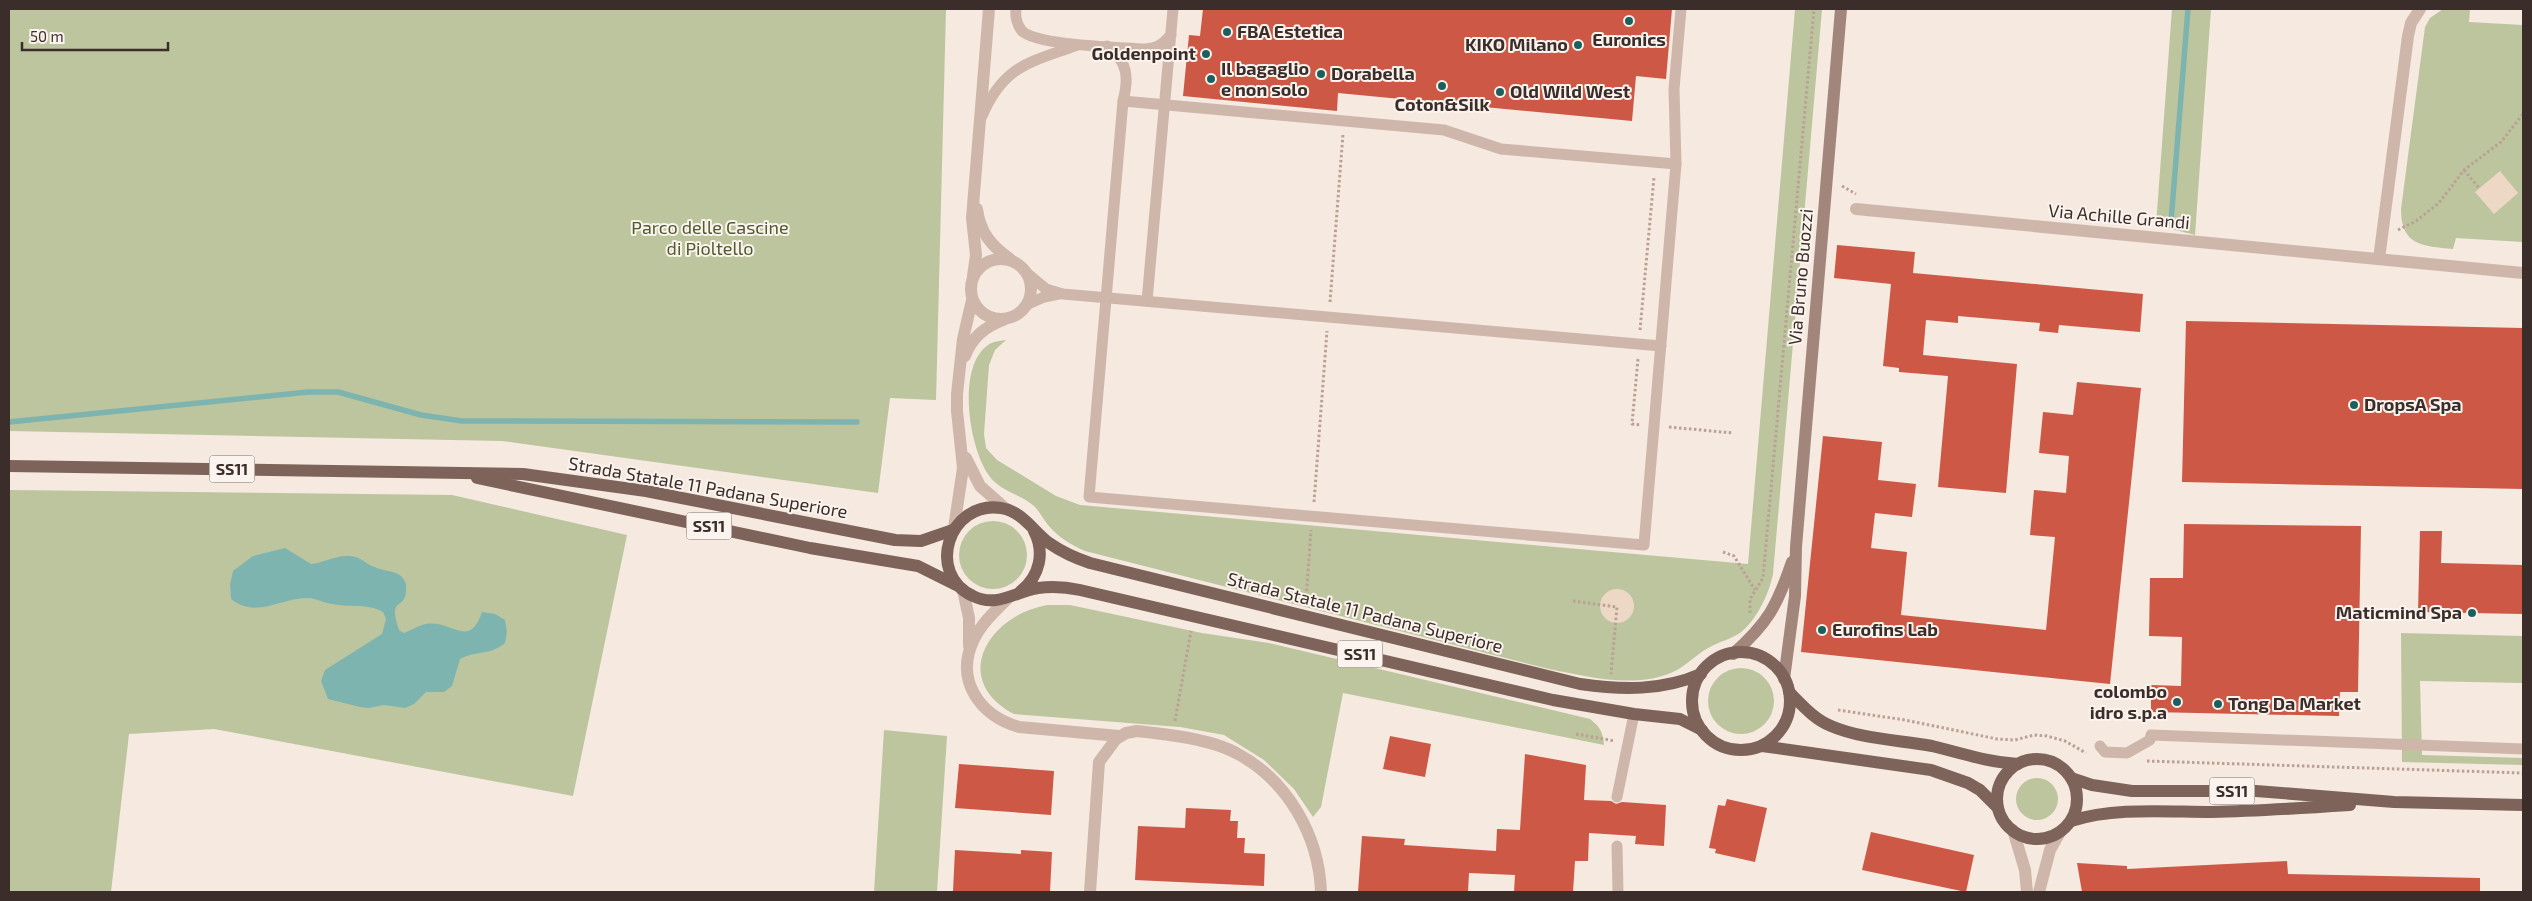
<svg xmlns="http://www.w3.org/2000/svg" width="2532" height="901" font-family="'Exo 2',sans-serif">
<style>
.green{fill:#bcc59e}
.plaza{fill:#edd8c6}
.water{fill:#7db4b0}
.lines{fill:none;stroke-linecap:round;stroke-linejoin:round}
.stream{stroke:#7db4b0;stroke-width:5.5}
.building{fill:#cd5846}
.path{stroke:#baa194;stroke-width:3;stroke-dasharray:2.5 2.5;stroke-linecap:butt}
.service{stroke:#ceb7aa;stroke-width:11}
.minor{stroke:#ceb7aa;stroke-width:12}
.tertiary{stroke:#ceb7aa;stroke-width:12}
.secondary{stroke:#a2857b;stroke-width:12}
.primary{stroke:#7e635a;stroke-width:12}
.poi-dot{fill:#1c605d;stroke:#fbf3ed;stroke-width:2}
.labels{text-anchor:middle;stroke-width:4;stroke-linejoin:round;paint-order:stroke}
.shield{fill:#fbf3ed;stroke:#756964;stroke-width:1}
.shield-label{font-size:16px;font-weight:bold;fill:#3b2e2a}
.poi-label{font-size:18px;font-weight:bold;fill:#3b2e2a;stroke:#fbf3ed;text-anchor:start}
.street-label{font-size:18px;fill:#3b2e2a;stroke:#fbf3ed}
.park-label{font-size:18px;fill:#4f5b2c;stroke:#fbf3ed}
</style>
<rect width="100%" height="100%" fill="#f5e9e0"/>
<g class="green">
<polygon points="9,9 946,9 936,400 890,398 878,493 502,441 9,431"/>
<path d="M1795,9H1822L1773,574C1769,594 1756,621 1740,633C1731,639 1721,641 1712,646C1699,652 1689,663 1677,670C1639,690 1589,677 1549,669L1085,551C1071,545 1058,537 1048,525C1043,519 1040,512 1034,506C1020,494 1002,492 990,477C969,450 956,367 988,345C993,341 1000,341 1006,340L995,350L989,365L984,434L986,448L997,460L1056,496L1080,505L1748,564Z"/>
<polygon points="2172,9 2211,9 2195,235 2156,225"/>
<path d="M2443,9H2470L2469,22L2523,25V242L2456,238L2453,249C2423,246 2401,246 2401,209L2425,27L2430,18Z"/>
<polygon points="9,490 452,495 627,535 573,796 214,729 129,734 111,892 9,892"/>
<circle cx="993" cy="555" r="34"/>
<path d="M1047,605H1070L1202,633L1269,643L1590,719C1600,727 1603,732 1604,745L1343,693L1321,807L1313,817L1294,789L1264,760L1224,735L1180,727L1014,714C950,680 987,616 1047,605Z"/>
<polygon points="2401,633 2523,636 2523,683 2420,681 2422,755 2523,758 2523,765 2402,762"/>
<circle cx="1741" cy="701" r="33"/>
<polygon points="884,730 947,736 937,892 874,892"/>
<circle cx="2037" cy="799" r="21"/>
</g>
<g class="plaza">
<polygon points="2500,171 2518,193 2494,214 2475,192"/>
<circle cx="1617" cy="606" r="17"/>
</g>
<path class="water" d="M285,548L311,564C323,563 336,555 348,556C360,556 363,562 372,566C381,571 393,570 401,576C405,580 407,584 406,590C406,611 387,595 399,630L404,633C412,630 419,625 426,624C453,620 469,650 482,612L495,614L505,620L507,632L505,643C489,656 477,650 460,659L452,686L444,692H426L414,704L405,708L384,705L369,708L360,707L328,699L321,681L325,670L382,634L386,619L383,612C368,603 350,608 333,604C324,603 316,598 307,598C281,598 256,619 231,599L230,585L233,571L253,556Z"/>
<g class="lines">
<g class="stream">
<polyline points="2171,222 2188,9"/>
<polyline points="9,422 308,392 338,392 421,415 462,421 857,422"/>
</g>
</g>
<g class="building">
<polygon points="1203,9 1672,9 1666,79 1636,76 1632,121 1338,93 1337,111 1183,96 1189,35 1200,36"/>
<polygon points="1837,245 1915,252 1913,273 2143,294 2140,332 2059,325 2058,333 2039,331 2040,323 1958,316 1958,323 1926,320 1923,355 2017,364 2006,493 1938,487 1948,376 1899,372 1899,368 1883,366 1891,284 1834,278"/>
<polygon points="2186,321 2523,328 2523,489 2182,482"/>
<polygon points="2077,382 2141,388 2110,684 1801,652 1823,436 1882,442 1878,480 1916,484 1912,517 1875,513 1871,548 1907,552 1901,615 2046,630 2055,537 2030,535 2034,490 2066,493 2069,456 2039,453 2043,412 2073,415"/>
<polygon points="2184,524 2361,526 2358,692 2340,692 2339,716 2151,712 2151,685 2181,686 2182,637 2149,636 2150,578 2183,578"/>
<polygon points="2420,531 2442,531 2441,563 2523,565 2523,614 2418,612"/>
<polygon points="1390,736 1431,744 1425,777 1383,769"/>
<polygon points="1525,754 1586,765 1584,800 1611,801 1616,804 1622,802 1666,805 1664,846 1635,844 1636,836 1589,833 1588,861 1575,861 1573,892 1514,892 1515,875 1469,873 1468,892 1358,892 1362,836 1405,839 1404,845 1496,851 1497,829 1520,830"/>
<polygon points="959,764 1054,771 1051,815 955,808"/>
<polygon points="1727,799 1767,808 1755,862 1715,853 1716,849 1709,848 1718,805 1725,806"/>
<polygon points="1186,808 1231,810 1230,821 1238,821 1237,838 1245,838 1244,853 1265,854 1264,886 1135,880 1138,826 1185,828"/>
<polygon points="1871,832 1974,855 1966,892 1862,870"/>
<polygon points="955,850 1021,854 1021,850 1052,852 1050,892 953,891"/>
<polygon points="2287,861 2288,874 2480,878 2480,892 2082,892 2077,863 2127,866 2127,869"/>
</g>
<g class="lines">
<g class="path">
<polyline points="2464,170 2479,188"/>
<polyline points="1842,186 1856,194"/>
<polyline points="2398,230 2416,221 2439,203 2464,170 2501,142 2523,114"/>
<polyline points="1330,302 1343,134"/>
<polyline points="1640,330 1654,177"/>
<polyline points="1638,359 1632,424 1641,425"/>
<polyline points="1669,427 1733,433"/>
<polyline points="1314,502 1327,331"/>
<polyline points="1723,552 1734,556 1755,590"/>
<polyline points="1306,601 1311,530"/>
<polyline points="1573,601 1617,607 1611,674"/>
<polyline points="1750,613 1750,599 1763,578 1814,9"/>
<polyline points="1838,710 1905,720 1997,739 2015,740 2034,735 2047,736 2065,741 2086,753"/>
<polyline points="1175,721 1191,631"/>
<polyline points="1576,734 1615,741"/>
<polyline points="2147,761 2523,773"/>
</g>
<g class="service">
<path d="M1016,9C1015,16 1017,25 1022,31C1038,46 1121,47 1145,49C1158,48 1163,44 1171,35"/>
<path d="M1107,46C1128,61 1129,78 1123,101L1089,497L1644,545L1676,164L1674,89L1681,9"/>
<polyline points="1123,101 1444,130 1501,149 1676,164"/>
<path d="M982,116C1004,65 1029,63 1077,45"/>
<polyline points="1028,274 1046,289 1063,294 1661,346"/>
<polyline points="1147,301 1173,9"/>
<polyline points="1028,304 1044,297 1059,294"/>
<polyline points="2100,746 2105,752 2127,753 2150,740 2151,735 2523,749"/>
<polyline points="1617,797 1634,714"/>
<polyline points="1617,846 1618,892"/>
</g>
<g class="minor">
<path d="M977,209C980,232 991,246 1010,259"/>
<polyline points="1856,209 2523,273"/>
<circle cx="1001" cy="289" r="30"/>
<polyline points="2379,259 2408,36 2411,23 2420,9"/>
<polyline points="973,276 976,255 972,218 989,9"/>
<path d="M965,356C972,337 985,327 1003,320"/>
<polyline points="966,458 980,486 1006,509"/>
<polyline points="954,528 963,468 957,411 957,394 963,339 972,300"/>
<polyline points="963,590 969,618 969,646"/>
<path d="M1008,598C995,611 982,623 974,639C954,680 980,716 1019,727L1119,736"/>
<path d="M1090,892L1099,762L1116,739L1126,733L1137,731C1166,734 1212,739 1238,754C1288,781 1319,836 1321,892"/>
</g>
<g class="tertiary">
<polyline points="2013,830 2025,870 2027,892"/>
<polyline points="2039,892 2050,850 2060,832"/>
</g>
<g class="secondary">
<path d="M1733,654C1768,623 1777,606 1792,562"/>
<polyline points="1784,679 1795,596 1796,547 1841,9"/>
</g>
<g class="primary">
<polyline points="9,466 523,474 646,491 895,540 921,541 953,530"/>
<polyline points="477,478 810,548 918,566 956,585"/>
<path d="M1021,591C1040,576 1045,552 1034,531"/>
<circle cx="1741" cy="701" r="49"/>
<path d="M1701,674C1662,691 1622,690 1580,684L1090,563C1075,558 1062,552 1049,543C1033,531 1022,511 1001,508C949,500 925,574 973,596C997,608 1014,592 1038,588C1052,586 1066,587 1080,590L1553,700L1634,714L1680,719L1702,730"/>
<path d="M1789,692C1802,705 1814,719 1831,726C1861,739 1899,740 1932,746C1961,753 1987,762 2018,764"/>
<polyline points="1762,746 1931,770 1968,783 1980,790 1998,808"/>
<circle cx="2037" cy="799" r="40"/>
<polyline points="2071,778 2092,785 2132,791 2256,791 2394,802 2523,805"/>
<path d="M2071,821C2115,807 2166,812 2212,812C2258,811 2304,808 2350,805"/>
</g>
</g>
<g class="poi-dot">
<circle cx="1629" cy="21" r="5"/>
<circle cx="1227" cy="32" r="5"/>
<circle cx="1578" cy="45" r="5"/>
<circle cx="1206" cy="54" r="5"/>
<circle cx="1321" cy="74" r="5"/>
<circle cx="1211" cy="79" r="5"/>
<circle cx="1442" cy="86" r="5"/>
<circle cx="1500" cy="92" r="5"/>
<circle cx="2354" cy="405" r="5"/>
<circle cx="2472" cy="613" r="5"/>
<circle cx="1822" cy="630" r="5"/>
<circle cx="2177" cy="702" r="5"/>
<circle cx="2218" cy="704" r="5"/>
</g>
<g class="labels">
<g class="shield">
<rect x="209.5" y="455.5" width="45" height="27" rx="4"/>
<rect x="686.5" y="512.5" width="45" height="27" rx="4"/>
<rect x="1337.5" y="640.5" width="45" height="27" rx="4"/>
<rect x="2209.5" y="777.5" width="45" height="27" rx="4"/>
</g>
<g class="shield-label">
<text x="232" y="475">SS11</text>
<text x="709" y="532">SS11</text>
<text x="1360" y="660">SS11</text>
<text x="2232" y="797">SS11</text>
</g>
<g class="poi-label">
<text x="1237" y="38">FBA Estetica</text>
<text x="1629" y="46" text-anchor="middle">Euronics</text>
<text x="1568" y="51" text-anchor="end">KIKO Milano</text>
<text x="1196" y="60" text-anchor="end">Goldenpoint</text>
<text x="1221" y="75">Il bagaglio<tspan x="1221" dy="21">e non solo</tspan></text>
<text x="1331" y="80">Dorabella</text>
<text x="1510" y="98">Old Wild West</text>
<text x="1442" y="111" text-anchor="middle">Coton&amp;Silk</text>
<text x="2364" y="411">DropsA Spa</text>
<text x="2462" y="619" text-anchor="end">Maticmind Spa</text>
<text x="1832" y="636">Eurofins Lab</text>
<text x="2167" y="698" text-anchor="end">colombo<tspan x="2167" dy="21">idro s.p.a</tspan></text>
<text x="2228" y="710">Tong Da Market</text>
</g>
<g class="street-label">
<text transform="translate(2119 217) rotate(5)" y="6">Via Achille Grandi</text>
<text transform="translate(1801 277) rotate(-85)" y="6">Via Bruno Buozzi</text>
<text transform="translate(708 488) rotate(10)" y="6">Strada Statale 11 Padana Superiore</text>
<text transform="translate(1365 613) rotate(14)" y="6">Strada Statale 11 Padana Superiore</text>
</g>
<g class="park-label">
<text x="710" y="234">Parco delle Cascine<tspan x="710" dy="21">di Pioltello</tspan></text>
</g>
</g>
<rect width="2532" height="901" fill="none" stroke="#3b2e2a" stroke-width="20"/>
<path d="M22 42v8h146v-8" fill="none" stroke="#3b2e2a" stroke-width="2.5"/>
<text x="30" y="42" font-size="15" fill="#3b2e2a" stroke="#fbf3ed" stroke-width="4" paint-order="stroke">50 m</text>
</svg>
